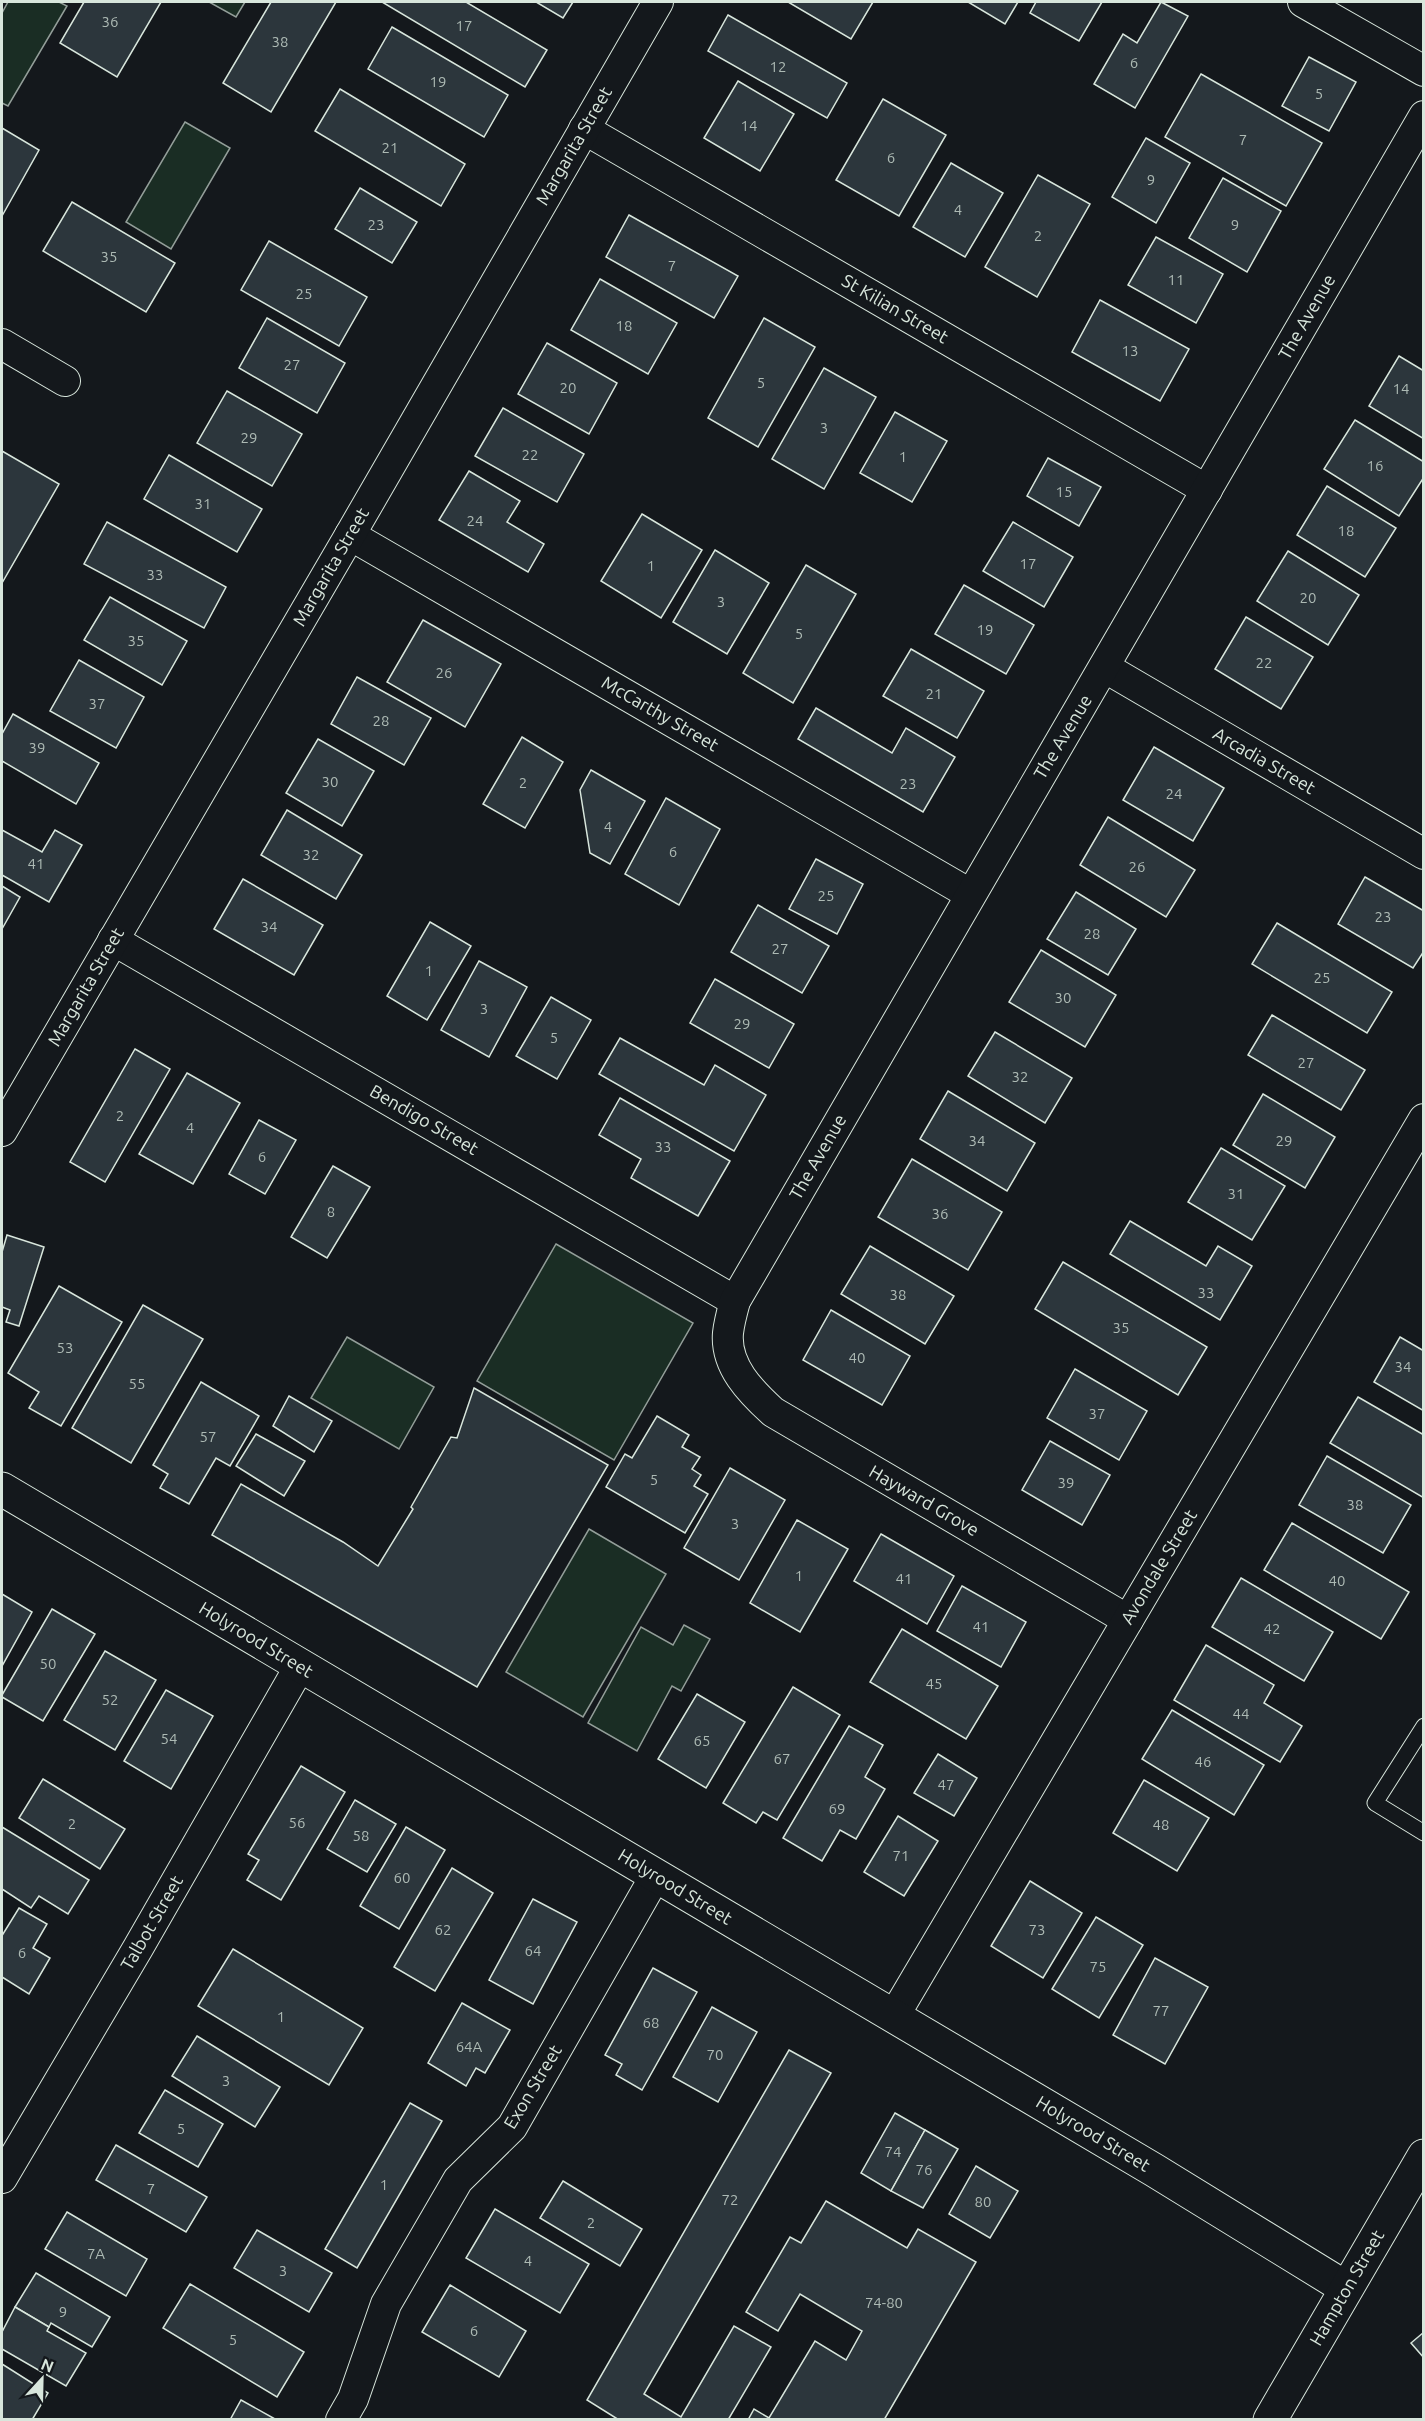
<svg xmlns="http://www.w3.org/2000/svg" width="1425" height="2421" font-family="Ubuntu,sans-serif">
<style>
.green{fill:#1a2d24;stroke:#939e99;stroke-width:1.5}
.building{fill:#2c363c;stroke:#d8e6dc;stroke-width:1.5}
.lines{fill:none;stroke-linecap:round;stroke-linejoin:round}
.service-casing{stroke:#d8e6dc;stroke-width:17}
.minor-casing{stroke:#d8e6dc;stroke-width:32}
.tertiary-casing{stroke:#d8e6dc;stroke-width:35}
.secondary-casing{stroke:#d8e6dc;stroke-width:35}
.service{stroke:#14181c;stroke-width:15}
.minor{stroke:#14181c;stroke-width:30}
.tertiary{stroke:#14181c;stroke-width:33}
.secondary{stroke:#14181c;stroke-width:33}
.labels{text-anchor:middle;stroke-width:4.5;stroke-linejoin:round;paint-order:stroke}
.number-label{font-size:15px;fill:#adbab4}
.street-label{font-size:18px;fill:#d8e6dc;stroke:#14181c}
</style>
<rect width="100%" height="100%" fill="#14181c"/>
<g class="green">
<polygon points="8,2 59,2 67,6 8,106 2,103 2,13"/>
<polygon points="209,2 245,2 236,17"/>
<polygon points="185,122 230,148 171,249 126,222"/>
<polygon points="556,1244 693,1323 614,1460 477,1381"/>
<polygon points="347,1337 434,1387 399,1449 311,1398"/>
<polygon points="589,1529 666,1574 583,1717 506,1672"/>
<polygon points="684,1625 710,1639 681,1691 672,1686 637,1751 588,1723 641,1627 673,1645"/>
</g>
<g class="building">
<polygon points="84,2 161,2 117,77 60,43"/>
<polygon points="271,2 336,2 271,112 223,83"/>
<polygon points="382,2 466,2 547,50 525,87"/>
<polygon points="536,2 573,2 563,18"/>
<polygon points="788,2 873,2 851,39"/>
<polygon points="968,2 1018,2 1005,24"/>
<polygon points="1036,2 1102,2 1079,41 1030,13"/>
<polygon points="1161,2 1188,16 1135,108 1094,84 1123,34 1137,43"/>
<polygon points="728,15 847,83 827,118 708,51"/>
<polygon points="392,27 508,95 484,137 368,69"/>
<polygon points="1309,57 1356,82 1329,131 1282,106"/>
<polygon points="1201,74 1322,143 1286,206 1165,137"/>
<polygon points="738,81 794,114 760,171 704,138"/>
<polygon points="340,89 465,164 441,206 315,131"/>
<polygon points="883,99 946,135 899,216 836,180"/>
<polygon points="2,128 39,150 2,216"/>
<polygon points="1146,138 1190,163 1156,223 1112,197"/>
<polygon points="951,163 1003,193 965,257 913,227"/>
<polygon points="1038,175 1090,204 1037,297 985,267"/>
<polygon points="1223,178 1281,211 1247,272 1189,238"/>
<polygon points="360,188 417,222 392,263 335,229"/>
<polygon points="72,202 175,263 146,312 43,251"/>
<polygon points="629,215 738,276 714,318 606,257"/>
<polygon points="1156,237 1223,274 1196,323 1128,285"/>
<polygon points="269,241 367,297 339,346 241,290"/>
<polygon points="600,279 677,323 648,374 571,330"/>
<polygon points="1100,300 1189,349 1160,401 1072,352"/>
<polygon points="267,318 345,363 317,413 239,368"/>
<polygon points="764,318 815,347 758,447 708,418"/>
<polygon points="547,343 617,383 589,434 518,394"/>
<polygon points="1399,356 1424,371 1424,439 1369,406"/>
<polygon points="824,368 876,397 824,489 772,459"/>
<polygon points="227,391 302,434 272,486 197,443"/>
<polygon points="503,408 584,454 557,502 475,456"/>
<polygon points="895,412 947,441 912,502 860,473"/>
<polygon points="1355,420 1424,462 1424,477 1399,516 1324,469"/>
<polygon points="2,451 59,484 2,583"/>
<polygon points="169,455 262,509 237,552 144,499"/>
<polygon points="1048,458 1101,487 1079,526 1027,496"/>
<polygon points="469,471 520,501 507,522 544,544 528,572 439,520"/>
<polygon points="1327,486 1396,528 1365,577 1297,535"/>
<polygon points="642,514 702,550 661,618 601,581"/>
<polygon points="107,522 226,587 204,628 84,564"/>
<polygon points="1013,522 1073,557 1044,607 983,571"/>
<polygon points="715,550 769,583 727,654 673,622"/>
<polygon points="1288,551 1359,595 1328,645 1257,601"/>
<polygon points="806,565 856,594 793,703 743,673"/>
<polygon points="964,585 1034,625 1006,674 935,634"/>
<polygon points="110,597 187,641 162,685 84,640"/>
<polygon points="1246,617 1313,657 1281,709 1215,669"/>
<polygon points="423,620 501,664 465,727 387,682"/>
<polygon points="911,649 984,691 957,738 883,696"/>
<polygon points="79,660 144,697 116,748 50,711"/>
<polygon points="357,677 431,718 404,765 331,724"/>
<polygon points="816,708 892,753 906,728 955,757 923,812 798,739"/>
<polygon points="13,714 99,763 76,804 2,761 2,734"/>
<polygon points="522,737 563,762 525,828 483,804"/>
<polygon points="318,739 374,771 342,826 286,793"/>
<polygon points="1154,747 1224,788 1193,841 1123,800"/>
<polygon points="591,770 645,801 610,864 590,853 580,790"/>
<polygon points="666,798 720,829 679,905 625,874"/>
<polygon points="287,810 362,855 336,899 261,855"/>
<polygon points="1108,817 1195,870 1166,917 1080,865"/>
<polygon points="2,830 42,852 55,830 82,845 49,902 2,875"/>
<polygon points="816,859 863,884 837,934 789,909"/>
<polygon points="1365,877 1424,911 1424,951 1413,968 1338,924"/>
<polygon points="243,879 323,925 294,975 214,929"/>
<polygon points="2,886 20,897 2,929"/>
<polygon points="1076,892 1136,929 1108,975 1047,939"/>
<polygon points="758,905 829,946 802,993 731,952"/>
<polygon points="430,922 471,946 427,1020 387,996"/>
<polygon points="1277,923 1392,992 1367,1033 1252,964"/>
<polygon points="1041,950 1116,995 1085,1047 1009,1002"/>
<polygon points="479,961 527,987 489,1057 441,1030"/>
<polygon points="715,979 794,1024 769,1068 690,1023"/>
<polygon points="551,997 591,1020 557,1079 516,1056"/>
<polygon points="1272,1015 1365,1070 1341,1110 1248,1055"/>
<polygon points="995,1032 1072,1078 1045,1123 968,1076"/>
<polygon points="620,1038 704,1085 715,1065 766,1095 734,1151 599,1074"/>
<polygon points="135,1049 170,1069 105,1182 70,1162"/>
<polygon points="187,1073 240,1103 193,1184 139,1154"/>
<polygon points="948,1091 1035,1143 1007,1191 920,1139"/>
<polygon points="1263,1094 1335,1137 1305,1188 1233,1145"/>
<polygon points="620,1098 730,1161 698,1216 631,1178 641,1159 599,1135"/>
<polygon points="259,1120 296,1140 265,1194 229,1174"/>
<polygon points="1221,1148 1285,1186 1252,1240 1188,1202"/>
<polygon points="912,1159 1002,1212 968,1270 878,1217"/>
<polygon points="333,1166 370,1187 327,1258 291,1237"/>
<polygon points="1130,1221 1206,1266 1218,1246 1252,1266 1220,1320 1110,1254"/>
<polygon points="7,1235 44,1247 19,1326 6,1322 10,1310 2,1307 2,1252"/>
<polygon points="870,1246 954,1296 925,1344 841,1294"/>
<polygon points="1063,1262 1207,1347 1178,1395 1035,1309"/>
<polygon points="59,1286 122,1322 61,1426 29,1408 39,1392 8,1373"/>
<polygon points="143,1305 203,1339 131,1463 72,1428"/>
<polygon points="831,1310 910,1356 882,1405 803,1360"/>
<polygon points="1400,1337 1424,1351 1424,1411 1374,1382"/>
<polygon points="1075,1369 1147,1411 1119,1460 1047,1418"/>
<polygon points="201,1382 259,1416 230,1466 216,1458 189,1504 160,1488 168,1474 153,1465"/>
<polygon points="474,1388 608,1465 477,1687 212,1535 241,1484 343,1542 378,1566 413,1509 411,1507 451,1437 457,1438"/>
<polygon points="289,1396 332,1421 314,1452 273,1426"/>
<polygon points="1358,1397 1424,1435 1424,1498 1330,1443"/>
<polygon points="657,1416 689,1435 682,1447 700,1457 692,1469 701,1475 694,1486 708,1494 685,1533 606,1487 625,1454 632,1458"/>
<polygon points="256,1434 305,1461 284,1496 236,1466"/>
<polygon points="1050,1441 1110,1475 1082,1525 1022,1490"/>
<polygon points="1327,1456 1411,1505 1383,1553 1299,1505"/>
<polygon points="730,1468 785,1500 739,1580 684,1548"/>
<polygon points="797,1520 848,1549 800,1632 750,1603"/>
<polygon points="1292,1523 1409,1592 1381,1639 1264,1570"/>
<polygon points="881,1534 954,1576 927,1624 854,1581"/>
<polygon points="1241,1578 1333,1632 1304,1681 1212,1627"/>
<polygon points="962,1586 1026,1622 1001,1667 937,1631"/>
<polygon points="2,1594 32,1612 2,1666"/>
<polygon points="52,1609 95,1634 43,1721 2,1697 2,1695"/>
<polygon points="902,1629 998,1686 966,1739 870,1682"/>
<polygon points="1206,1645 1274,1685 1264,1703 1302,1726 1280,1762 1174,1700"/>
<polygon points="105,1651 156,1680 115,1750 64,1720"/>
<polygon points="793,1687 840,1715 777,1820 763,1812 756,1823 723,1803"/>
<polygon points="166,1690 213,1716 171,1789 124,1761"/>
<polygon points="697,1694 745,1722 706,1788 658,1759"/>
<polygon points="1172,1710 1264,1765 1234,1815 1142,1759"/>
<polygon points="849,1726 883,1745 865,1777 885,1789 856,1839 840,1830 822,1861 783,1838"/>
<polygon points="938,1754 977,1778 954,1816 914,1793"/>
<polygon points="301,1766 345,1792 281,1900 247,1880 259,1860 248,1854"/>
<polygon points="43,1779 125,1829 100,1869 19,1818"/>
<polygon points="1144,1780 1209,1818 1177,1871 1113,1833"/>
<polygon points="355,1800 396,1824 367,1872 327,1849"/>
<polygon points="898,1816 938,1841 904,1896 864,1872"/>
<polygon points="2,1827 89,1880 68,1914 39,1896 31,1908 2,1889"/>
<polygon points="406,1827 445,1850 399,1929 360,1906"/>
<polygon points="452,1868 493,1893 435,1991 394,1967"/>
<polygon points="1030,1881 1082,1913 1043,1978 991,1946"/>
<polygon points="533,1899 577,1922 533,2004 489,1980"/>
<polygon points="19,1908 47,1924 33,1948 50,1958 29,1994 2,1977 2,1933 3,1934"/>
<polygon points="1096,1917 1143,1945 1099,2018 1052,1989"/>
<polygon points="233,1949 363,2028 329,2085 198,2006"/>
<polygon points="1155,1958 1208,1987 1165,2064 1113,2035"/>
<polygon points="653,1968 697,1992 642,2090 616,2075 622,2064 605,2055"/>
<polygon points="462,2003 510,2030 485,2073 476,2068 466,2086 428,2063"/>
<polygon points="712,2007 757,2032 718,2102 673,2077"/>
<polygon points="197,2036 280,2087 255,2127 172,2076"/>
<polygon points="789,2050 831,2073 644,2394 681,2417 734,2326 771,2347 728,2420 619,2420 587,2400"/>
<polygon points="165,2090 223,2124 198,2167 139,2133"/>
<polygon points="410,2103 442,2121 357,2268 325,2249"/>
<polygon points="895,2113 925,2130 891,2191 861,2173"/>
<polygon points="925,2130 958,2149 923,2208 891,2191"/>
<polygon points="116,2145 207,2197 186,2232 96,2180"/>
<polygon points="976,2166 1018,2191 990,2238 949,2214"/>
<polygon points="563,2181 642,2229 620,2266 540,2218"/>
<polygon points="826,2201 907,2248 918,2229 976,2262 884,2420 748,2420 754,2409 769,2418 815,2341 846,2360 862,2331 800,2294 778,2331 746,2312 790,2237 801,2243"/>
<polygon points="495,2209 589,2264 560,2313 466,2258"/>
<polygon points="67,2212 147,2259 126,2296 45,2249"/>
<polygon points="257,2230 332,2273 309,2312 234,2268"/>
<polygon points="36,2273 110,2317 92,2347 51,2323 49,2327 15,2307"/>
<polygon points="190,2284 304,2352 277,2397 163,2328"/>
<polygon points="450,2285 526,2331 499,2377 422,2332"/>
<polygon points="15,2307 49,2327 47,2331 86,2353 66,2386 2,2349 2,2332"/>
<polygon points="1424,2332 1424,2358 1411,2343"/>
<polygon points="2,2364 48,2393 32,2420 2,2420"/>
<polygon points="241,2400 275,2419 275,2420 230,2420"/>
</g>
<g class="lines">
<g class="service-casing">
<polyline id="service" points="1424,1726 1375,1803 1424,1833"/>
</g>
<g class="minor-casing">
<g id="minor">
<polyline points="1303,2 1424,71"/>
<polyline points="584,129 1207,490"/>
<polyline points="2,344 65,381"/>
<polyline points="350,535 970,894"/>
<polyline points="1104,667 1424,854"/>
<polyline points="113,940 735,1301"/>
<polyline points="2,1131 350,535 658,2"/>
<path d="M1128,1620L773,1412C751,1392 725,1366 728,1333C729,1323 732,1312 735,1301L1424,116"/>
<polyline points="894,2016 1424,1119"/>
<polyline points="2,2178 138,1948 300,1666"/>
<polyline points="341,2420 353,2399 386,2304 458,2180 512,2127 656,1875"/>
</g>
</g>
<g class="tertiary-casing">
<polyline id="tertiary" points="2,1489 1154,2170 1346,2288"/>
</g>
<g class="secondary-casing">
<polyline id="secondary" points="1270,2420 1424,2156"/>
</g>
<use href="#service" class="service"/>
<use href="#minor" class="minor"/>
<use href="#tertiary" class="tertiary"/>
<use href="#secondary" class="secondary"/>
</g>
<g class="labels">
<g class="number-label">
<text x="110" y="27">36</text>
<text x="464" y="31">17</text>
<text x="280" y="47">38</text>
<text x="1134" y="68">6</text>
<text x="778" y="72">12</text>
<text x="438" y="87">19</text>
<text x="1319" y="99">5</text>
<text x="749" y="131">14</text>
<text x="1243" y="145">7</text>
<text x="390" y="153">21</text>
<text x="891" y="163">6</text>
<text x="1151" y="185">9</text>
<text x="958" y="215">4</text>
<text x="376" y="230">23</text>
<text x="1235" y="230">9</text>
<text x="1038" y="241">2</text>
<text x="109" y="262">35</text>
<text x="672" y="271">7</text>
<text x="1176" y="285">11</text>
<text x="304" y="299">25</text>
<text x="624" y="331">18</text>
<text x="1130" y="356">13</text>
<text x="292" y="370">27</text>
<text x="761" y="388">5</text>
<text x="568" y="393">20</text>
<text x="1401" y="394">14</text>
<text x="824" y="433">3</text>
<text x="249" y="443">29</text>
<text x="530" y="460">22</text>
<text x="903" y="462">1</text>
<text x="1375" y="471">16</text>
<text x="1064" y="497">15</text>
<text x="203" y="509">31</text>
<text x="475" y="526">24</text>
<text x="1346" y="536">18</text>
<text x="1028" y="569">17</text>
<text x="651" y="571">1</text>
<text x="155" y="580">33</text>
<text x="1308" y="603">20</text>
<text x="721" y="607">3</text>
<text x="985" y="635">19</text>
<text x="799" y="639">5</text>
<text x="136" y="646">35</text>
<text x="1264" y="668">22</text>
<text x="444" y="678">26</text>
<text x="934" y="699">21</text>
<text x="97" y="709">37</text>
<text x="381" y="726">28</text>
<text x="37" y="753">39</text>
<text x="330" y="787">30</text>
<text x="523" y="788">2</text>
<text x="908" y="789">23</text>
<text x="1174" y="799">24</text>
<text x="608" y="832">4</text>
<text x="673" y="857">6</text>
<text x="311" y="860">32</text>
<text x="36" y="869">41</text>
<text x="1137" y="872">26</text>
<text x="826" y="901">25</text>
<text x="1383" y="922">23</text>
<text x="269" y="932">34</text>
<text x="1092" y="939">28</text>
<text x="780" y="954">27</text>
<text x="429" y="976">1</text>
<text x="1322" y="983">25</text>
<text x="1063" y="1003">30</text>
<text x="484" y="1014">3</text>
<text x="742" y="1029">29</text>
<text x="554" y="1043">5</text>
<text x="1306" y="1068">27</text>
<text x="1020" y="1082">32</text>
<text x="120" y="1121">2</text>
<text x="190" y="1133">4</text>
<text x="977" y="1146">34</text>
<text x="1284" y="1146">29</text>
<text x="663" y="1152">33</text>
<text x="262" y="1162">6</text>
<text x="1236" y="1199">31</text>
<text x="331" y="1217">8</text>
<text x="940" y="1219">36</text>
<text x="1206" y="1298">33</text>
<text x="898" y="1300">38</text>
<text x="1121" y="1333">35</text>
<text x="65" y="1353">53</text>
<text x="857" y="1363">40</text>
<text x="1403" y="1372">34</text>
<text x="137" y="1389">55</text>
<text x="1097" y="1419">37</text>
<text x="208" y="1442">57</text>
<text x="654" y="1485">5</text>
<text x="1066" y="1488">39</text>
<text x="1355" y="1510">38</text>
<text x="735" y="1529">3</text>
<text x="799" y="1581">1</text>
<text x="904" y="1584">41</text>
<text x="1337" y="1586">40</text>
<text x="981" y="1632">41</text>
<text x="1272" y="1634">42</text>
<text x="48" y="1669">50</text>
<text x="934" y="1689">45</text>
<text x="110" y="1705">52</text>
<text x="1241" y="1719">44</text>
<text x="169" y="1744">54</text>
<text x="702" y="1746">65</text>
<text x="782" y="1764">67</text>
<text x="1203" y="1767">46</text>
<text x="946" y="1790">47</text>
<text x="837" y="1814">69</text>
<text x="297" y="1828">56</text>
<text x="72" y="1829">2</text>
<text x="1161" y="1830">48</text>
<text x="361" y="1841">58</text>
<text x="901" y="1861">71</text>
<text x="402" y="1883">60</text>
<text x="443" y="1935">62</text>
<text x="1037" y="1935">73</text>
<text x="533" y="1956">64</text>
<text x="22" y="1958">6</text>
<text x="1098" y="1972">75</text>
<text x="1161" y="2016">77</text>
<text x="281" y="2022">1</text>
<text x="651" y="2028">68</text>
<text x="469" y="2052">64A</text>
<text x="715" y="2060">70</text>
<text x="226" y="2086">3</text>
<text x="181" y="2134">5</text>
<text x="893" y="2157">74</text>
<text x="924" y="2175">76</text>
<text x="384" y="2190">1</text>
<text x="151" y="2194">7</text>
<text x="730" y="2205">72</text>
<text x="983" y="2207">80</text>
<text x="591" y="2228">2</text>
<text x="96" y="2259">7A</text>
<text x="528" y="2266">4</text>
<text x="283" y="2276">3</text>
<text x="884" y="2308">74-80</text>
<text x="63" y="2317">9</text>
<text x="474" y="2336">6</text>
<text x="233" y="2345">5</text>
</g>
<g class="street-label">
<text transform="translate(574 146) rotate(-60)" y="6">Margarita Street</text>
<text transform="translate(895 309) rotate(30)" y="6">St Kilian Street</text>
<text transform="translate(1307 317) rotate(-60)" y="6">The Avenue</text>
<text transform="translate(331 567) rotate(-60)" y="6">Margarita Street</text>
<text transform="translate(660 714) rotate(30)" y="6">McCarthy Street</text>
<text transform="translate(1063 737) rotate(-59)" y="6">The Avenue</text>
<text transform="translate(1264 761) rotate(30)" y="6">Arcadia Street</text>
<text transform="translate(86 987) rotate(-60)" y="6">Margarita Street</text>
<text transform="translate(424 1120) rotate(30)" y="6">Bendigo Street</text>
<text transform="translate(818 1157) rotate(-60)" y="6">The Avenue</text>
<text transform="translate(924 1501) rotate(30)" y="6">Hayward Grove</text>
<text transform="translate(1159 1567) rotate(-59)" y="6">Avondale Street</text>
<text transform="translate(256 1640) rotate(31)" y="6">Holyrood Street</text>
<text transform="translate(675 1887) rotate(31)" y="6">Holyrood Street</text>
<text transform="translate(152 1923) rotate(-60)" y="6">Talbot Street</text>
<text transform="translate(533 2087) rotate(-59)" y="6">Exon Street</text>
<text transform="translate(1093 2134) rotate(31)" y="6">Holyrood Street</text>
<text transform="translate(1347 2288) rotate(-60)" y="6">Hampton Street</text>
</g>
</g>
<rect width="1425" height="2421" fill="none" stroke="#d8e6dc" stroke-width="6"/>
<g transform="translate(42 2379) rotate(22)" stroke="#14181c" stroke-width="4.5" paint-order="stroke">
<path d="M0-4.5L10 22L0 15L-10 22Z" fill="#d8e6dc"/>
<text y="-9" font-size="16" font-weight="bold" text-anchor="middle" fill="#d8e6dc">N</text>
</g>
</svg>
